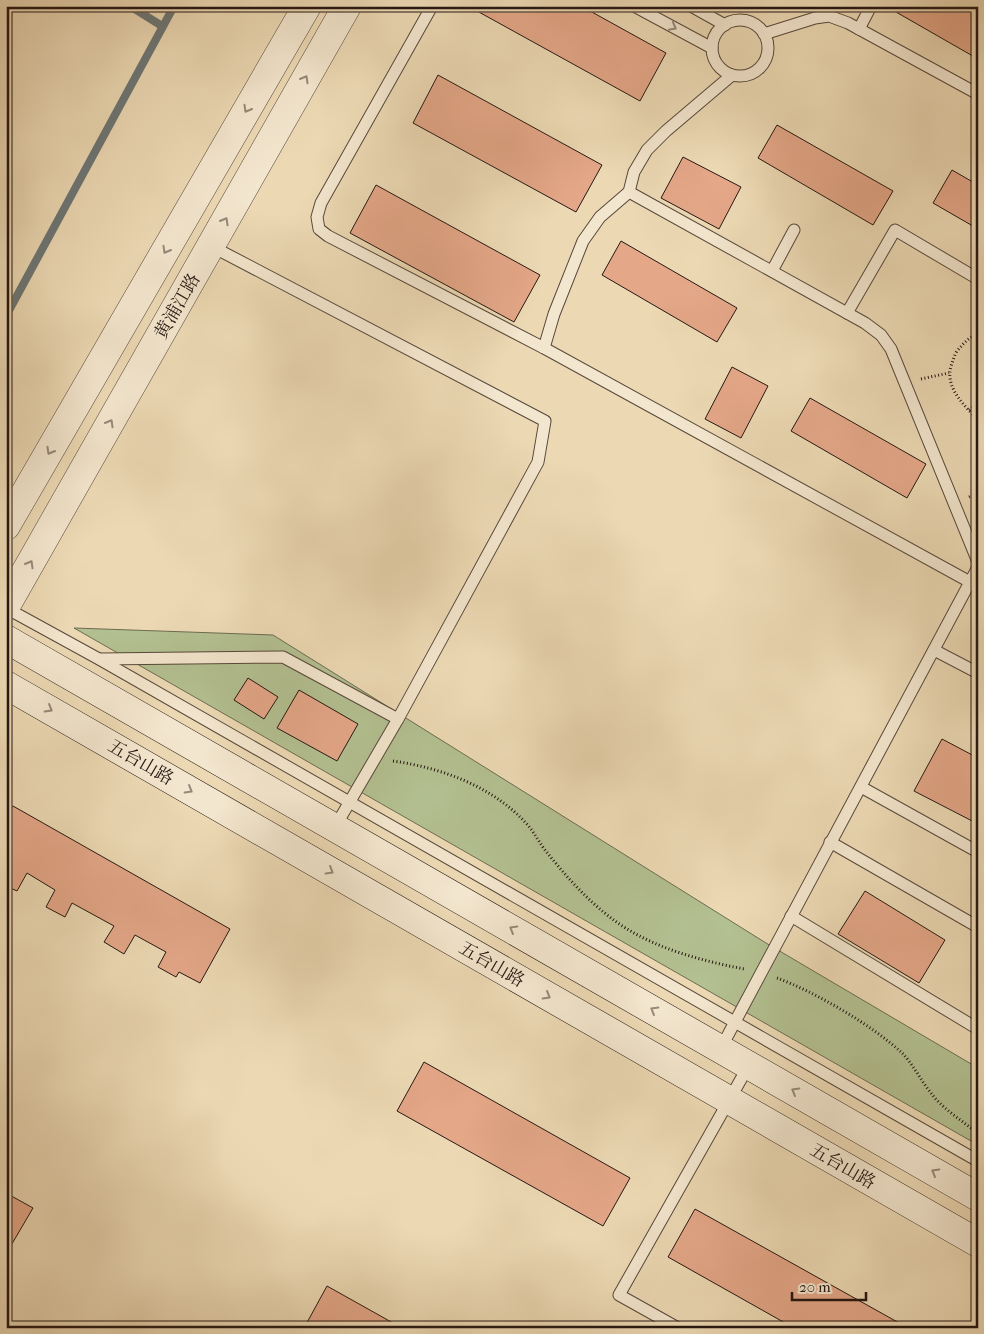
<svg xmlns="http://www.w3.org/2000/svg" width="984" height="1334" font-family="'IM FELL French Canon','Noto Serif SC',serif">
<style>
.green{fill:#b3c091;stroke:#6c6c52}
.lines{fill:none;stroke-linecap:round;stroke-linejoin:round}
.stream{stroke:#6d7776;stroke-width:8}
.building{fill:#e4a788;stroke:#251712}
.service-casing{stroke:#57483a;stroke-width:13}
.tertiary-casing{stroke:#57483a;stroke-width:29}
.secondary-casing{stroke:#251712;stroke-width:29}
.path{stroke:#251712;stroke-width:3;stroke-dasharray:1 2.5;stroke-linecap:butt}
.service{stroke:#f3e6ce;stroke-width:11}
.tertiary{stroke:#f3e6ce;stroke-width:28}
.secondary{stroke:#f3e6ce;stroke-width:28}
.oneway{stroke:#968979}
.labels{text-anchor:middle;stroke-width:4.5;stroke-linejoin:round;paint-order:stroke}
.street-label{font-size:18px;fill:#251712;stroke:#f3e6ce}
</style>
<rect width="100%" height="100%" fill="#ecd9b4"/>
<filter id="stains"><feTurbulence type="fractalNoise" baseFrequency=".004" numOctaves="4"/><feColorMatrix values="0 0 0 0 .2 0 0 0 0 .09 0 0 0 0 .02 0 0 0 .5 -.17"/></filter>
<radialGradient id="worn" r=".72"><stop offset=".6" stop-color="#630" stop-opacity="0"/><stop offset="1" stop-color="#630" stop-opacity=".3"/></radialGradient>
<polygon class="green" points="74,628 273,635 766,943 978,1068 978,1145"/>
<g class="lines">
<g class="stream">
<polyline points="130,6 162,26"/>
<polyline points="6,316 174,6"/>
</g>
</g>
<g class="building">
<polygon points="480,6 581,6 666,53 640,101 477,11"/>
<polygon points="899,6 963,6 978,14 978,59 896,12"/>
<polygon points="438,75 602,165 576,212 413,123"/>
<polygon points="777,125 893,191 873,225 758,158"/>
<polygon points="683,157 741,187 719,229 661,198"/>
<polygon points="952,170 978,185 978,229 933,203"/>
<polygon points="376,185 540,275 514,322 350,233"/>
<polygon points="621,241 737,308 717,342 602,275"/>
<polygon points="732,367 768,386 741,438 705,419"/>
<polygon points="810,398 926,464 907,498 791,431"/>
<polygon points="248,678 278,697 264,719 234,700"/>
<polygon points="299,690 358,724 337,761 277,728"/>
<polygon points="942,739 978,758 978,824 914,791"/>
<polygon points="13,806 230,929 200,983 179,972 176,977 158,967 166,952 135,935 124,954 104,942 114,926 72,903 65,917 46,907 55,890 27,873 17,891 6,886 6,818"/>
<polygon points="865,891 945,940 919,983 838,934"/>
<polygon points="424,1062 630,1178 603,1226 397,1111"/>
<polygon points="6,1193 33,1208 6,1254"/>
<polygon points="695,1209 901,1324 899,1328 794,1328 668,1257"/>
<polygon points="327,1286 402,1328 304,1328"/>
</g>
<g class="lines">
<g class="service-casing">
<g id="service">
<polyline points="432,6 321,203 317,217 319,229 328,236 544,348 970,582"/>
<polyline points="634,6 712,48"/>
<polyline points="691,6 725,25"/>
<circle cx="740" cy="48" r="28"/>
<polyline points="859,29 871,6"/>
<polyline points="764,34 815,18 829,16 848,23 978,94"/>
<polyline points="629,192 865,323 881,335 891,349 978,562"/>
<polyline points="211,246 545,421 538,462 398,719"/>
<polyline points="772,271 794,230"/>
<polyline points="847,313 895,230 978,279"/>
<polyline points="544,348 554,314 583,241 600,217 629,192 634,172 647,150 666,131 732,75"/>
<polyline points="6,608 99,659 978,1161"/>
<polyline points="934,650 978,673"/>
<polyline points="100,659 283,657 398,719 335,827"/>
<polyline points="861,787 978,852"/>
<polyline points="830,842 978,927"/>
<polyline points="791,916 978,1029"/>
<polyline points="721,1048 978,567"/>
<polyline points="678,1328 619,1295 749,1065"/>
</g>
</g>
<g class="tertiary-casing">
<g id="tertiary">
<polyline points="6,526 307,6"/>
<polyline points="6,606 347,6"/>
</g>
</g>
<g class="secondary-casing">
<g id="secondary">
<polyline points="6,639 978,1197"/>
<polyline points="6,685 978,1243"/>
</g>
</g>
<g class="path">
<path d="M978,334C968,338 964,343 957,351C954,356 953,361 951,366C945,388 964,405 978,420"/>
<polyline points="921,379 949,373"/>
<polyline points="969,410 978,403"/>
<polyline points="969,497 978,493"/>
<path d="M393,761C442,768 491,786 525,822C533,830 538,841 545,850C564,874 586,899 611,918C649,947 698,960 744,969"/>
<path d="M777,978C815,992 872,1025 902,1053C913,1064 921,1081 931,1093C941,1107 958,1118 971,1128L978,1131"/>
</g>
<use href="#service" class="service"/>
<use href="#tertiary" class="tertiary"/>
<use href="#secondary" class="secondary"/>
</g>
<defs><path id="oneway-chevron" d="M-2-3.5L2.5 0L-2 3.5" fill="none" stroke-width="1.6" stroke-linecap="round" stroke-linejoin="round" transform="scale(1.25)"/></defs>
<g class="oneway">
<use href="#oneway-chevron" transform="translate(673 27) rotate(28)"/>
<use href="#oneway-chevron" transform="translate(305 79) rotate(-60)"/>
<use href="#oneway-chevron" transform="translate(247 109) rotate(120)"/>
<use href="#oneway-chevron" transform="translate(225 221) rotate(-60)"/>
<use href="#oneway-chevron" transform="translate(166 250) rotate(120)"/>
<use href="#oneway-chevron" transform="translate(110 423) rotate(-60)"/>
<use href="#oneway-chevron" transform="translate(50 451) rotate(120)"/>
<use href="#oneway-chevron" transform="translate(30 564) rotate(-60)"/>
<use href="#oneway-chevron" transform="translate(49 709) rotate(30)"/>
<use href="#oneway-chevron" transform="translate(189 790) rotate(30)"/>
<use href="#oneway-chevron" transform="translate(330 871) rotate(30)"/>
<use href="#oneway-chevron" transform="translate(513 929) rotate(-150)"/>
<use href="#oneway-chevron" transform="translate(547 996) rotate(30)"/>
<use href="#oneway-chevron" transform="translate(654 1010) rotate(-150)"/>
<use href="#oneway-chevron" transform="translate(795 1091) rotate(-150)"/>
<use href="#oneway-chevron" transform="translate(935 1172) rotate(-150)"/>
</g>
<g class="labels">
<g class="street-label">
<text transform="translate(177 306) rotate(-60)" y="6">黄浦江路</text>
<text transform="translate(141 762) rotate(30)" y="6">五台山路</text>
<text transform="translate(492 964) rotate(30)" y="6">五台山路</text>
<text transform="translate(843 1166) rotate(30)" y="6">五台山路</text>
</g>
</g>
<rect width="984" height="1334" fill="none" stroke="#ecd9b4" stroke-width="25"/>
<rect x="8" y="8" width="969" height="1319" fill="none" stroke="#251712" stroke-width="2.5"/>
<rect x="12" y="12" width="959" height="1309" fill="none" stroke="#251712"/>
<path d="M792 1292v8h74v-8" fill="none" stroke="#251712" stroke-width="2.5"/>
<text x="799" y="1292" font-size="15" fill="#251712" stroke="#f3e6ce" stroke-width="4" paint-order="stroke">20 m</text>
<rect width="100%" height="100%" filter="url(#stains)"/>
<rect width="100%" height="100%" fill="url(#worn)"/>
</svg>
